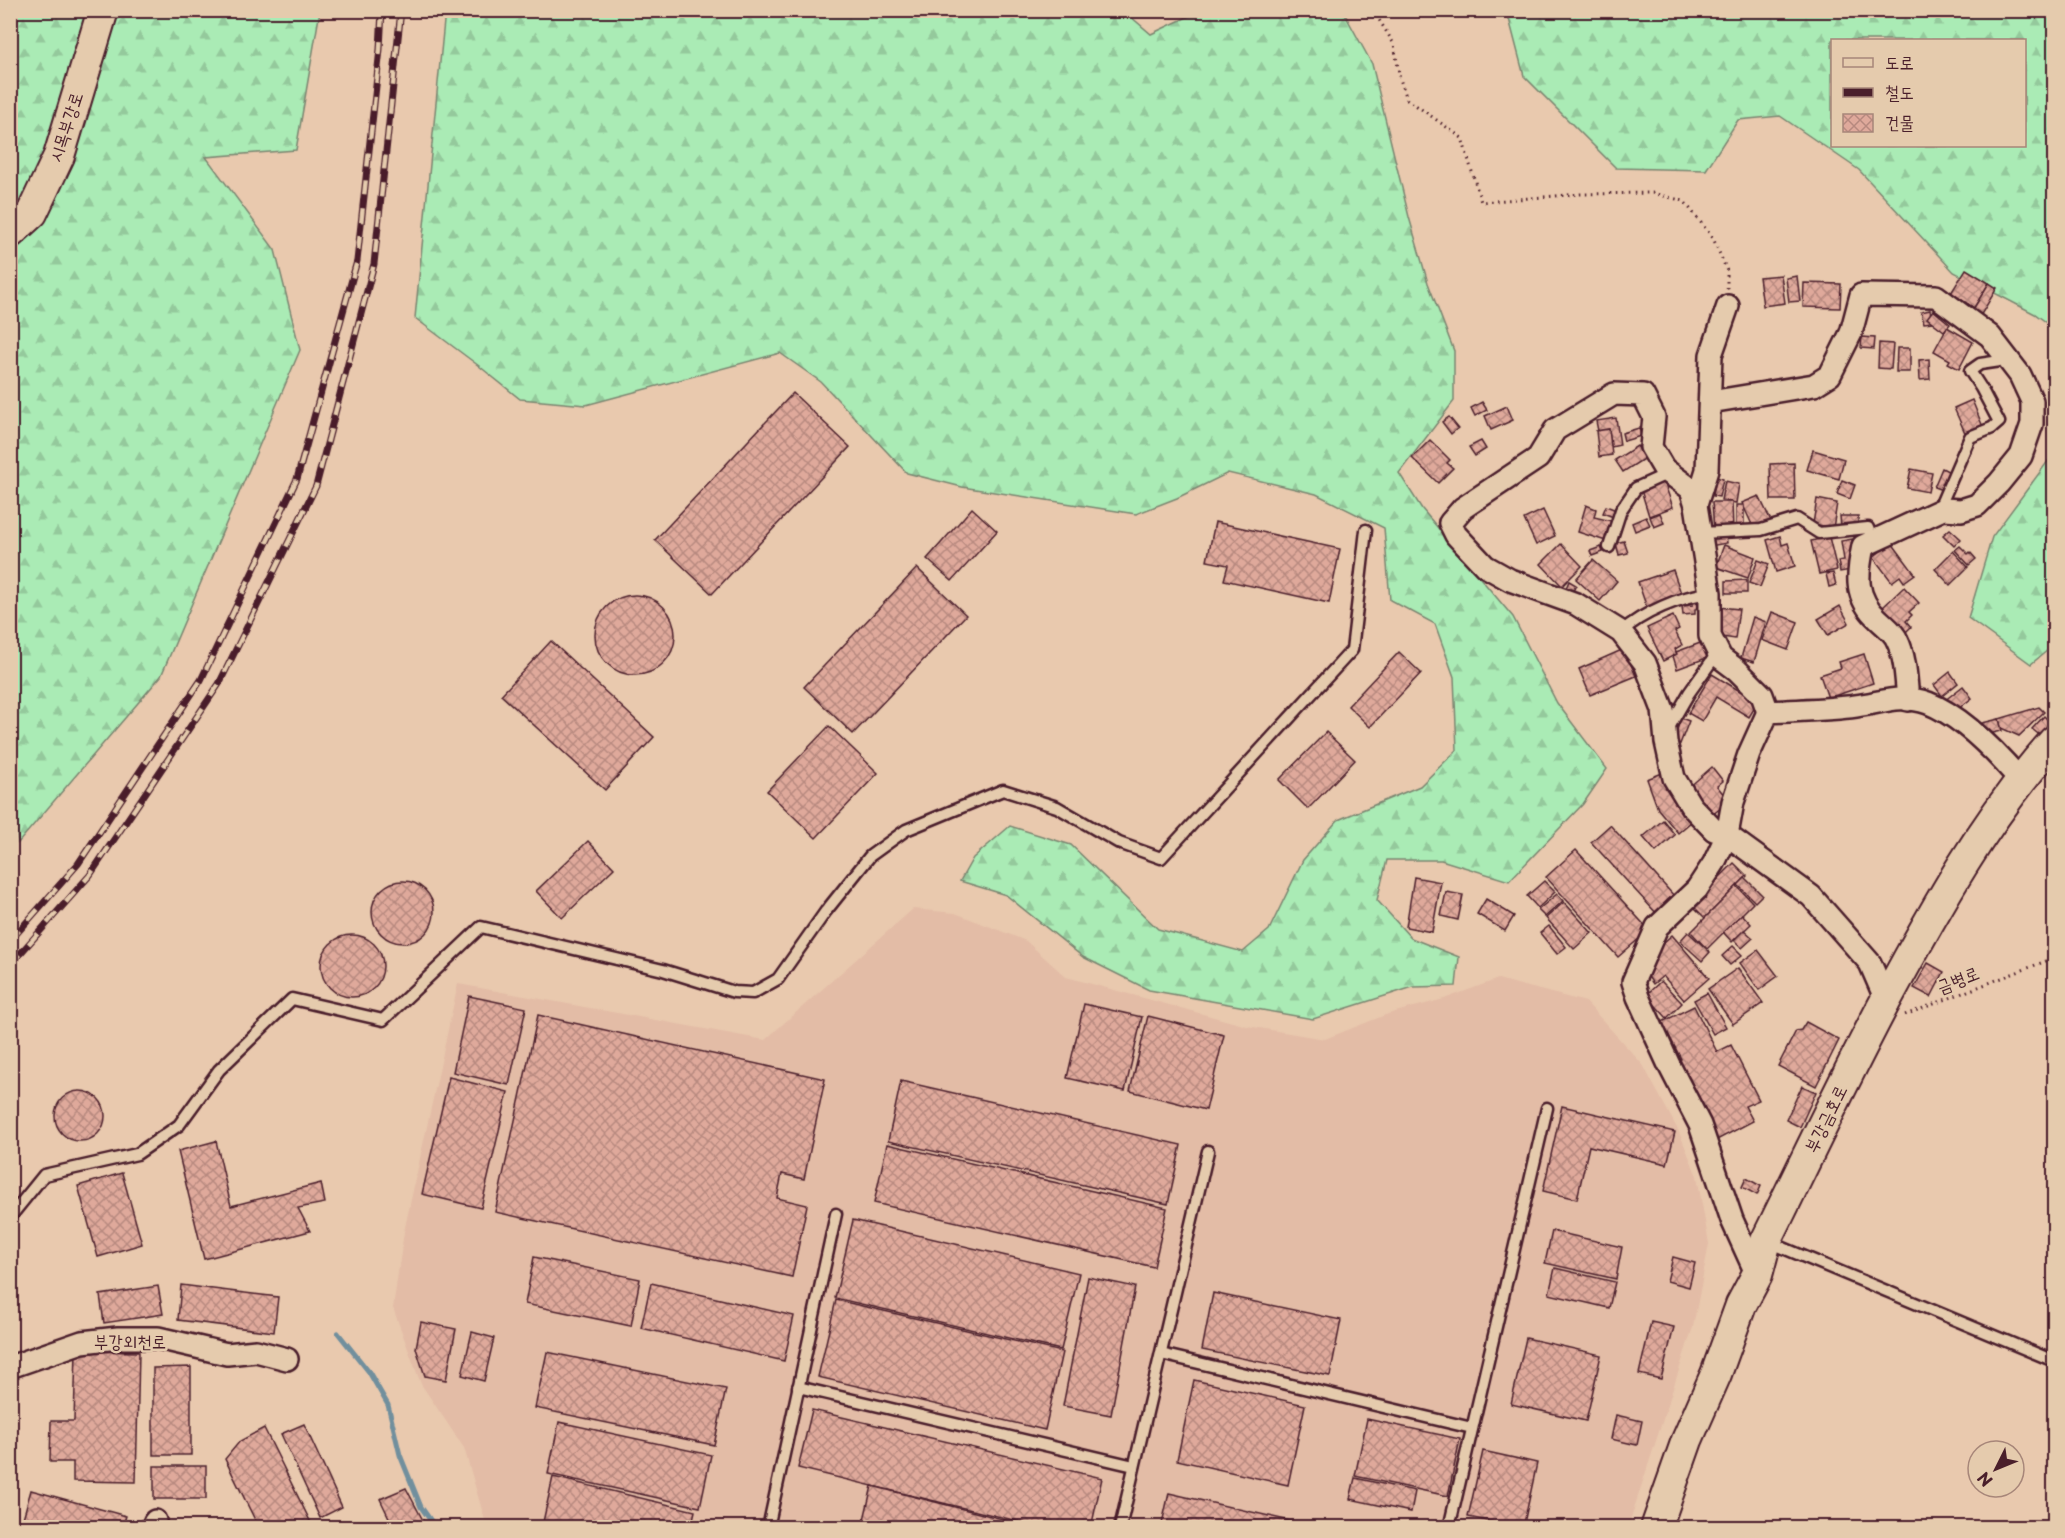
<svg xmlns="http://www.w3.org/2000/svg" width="2065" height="1538" font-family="'Playpen Sans','Poor Story',sans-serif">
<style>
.built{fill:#e3bca6}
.forest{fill:url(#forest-firs);stroke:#7a8570;stroke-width:1.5;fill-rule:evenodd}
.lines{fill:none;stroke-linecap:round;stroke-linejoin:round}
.stream{stroke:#718f9d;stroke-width:5}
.building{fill:url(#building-cross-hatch);stroke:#4a1f2b;stroke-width:1.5}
.lane-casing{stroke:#4a1f2b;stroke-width:15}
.street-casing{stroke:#4a1f2b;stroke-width:26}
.secondary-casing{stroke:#4a1f2b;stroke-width:34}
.path{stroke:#4a1f2b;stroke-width:3;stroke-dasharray:1.5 4.5;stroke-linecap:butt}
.lane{stroke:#e5cbad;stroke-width:10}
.street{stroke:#e5cbad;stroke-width:21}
.secondary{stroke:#e5cbad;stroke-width:30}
.rail-casing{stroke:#4a1f2b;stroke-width:7}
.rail{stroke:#e5cbad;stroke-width:4.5;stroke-dasharray:14;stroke-linecap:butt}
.labels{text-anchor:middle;stroke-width:5;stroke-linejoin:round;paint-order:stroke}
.street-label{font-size:18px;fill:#4a1f2b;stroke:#e5cbad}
</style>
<defs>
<pattern id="forest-firs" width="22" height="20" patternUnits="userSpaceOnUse" patternTransform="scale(1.5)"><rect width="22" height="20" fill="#aaebb5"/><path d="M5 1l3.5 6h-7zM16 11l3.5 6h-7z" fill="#94c99c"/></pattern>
<pattern id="building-cross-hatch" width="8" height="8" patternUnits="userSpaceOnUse" patternTransform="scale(1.5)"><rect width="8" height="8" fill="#dfa99b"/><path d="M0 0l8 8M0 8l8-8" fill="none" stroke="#b7897f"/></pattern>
</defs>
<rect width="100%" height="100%" fill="#e9c9ae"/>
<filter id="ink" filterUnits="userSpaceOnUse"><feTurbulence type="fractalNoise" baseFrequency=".0167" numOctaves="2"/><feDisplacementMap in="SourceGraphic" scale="12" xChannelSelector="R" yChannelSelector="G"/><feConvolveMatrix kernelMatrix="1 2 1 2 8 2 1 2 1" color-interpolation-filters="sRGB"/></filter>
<g filter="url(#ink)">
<polygon class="built" points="913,909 955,913 1026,941 1066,977 1247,1026 1325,1039 1388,1014 1444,999 1498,979 1586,1002 1643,1065 1679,1132 1697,1176 1709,1244 1693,1327 1628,1527 487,1527 464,1448 421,1384 393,1308 404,1232 458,984 765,1040"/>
<g class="forest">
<polygon points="1123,10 1151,34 1200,11 1343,11 1372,64 1409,217 1428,283 1454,351 1454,401 1399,473 1422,509 1513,617 1557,703 1607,769 1583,804 1509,881 1441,860 1387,860 1377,900 1411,938 1459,957 1456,986 1413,987 1313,1019 1149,990 1083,957 1006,895 960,881 973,858 1010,826 1071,845 1158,929 1243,952 1269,930 1303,860 1338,820 1420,786 1457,750 1454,677 1435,624 1390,600 1384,528 1316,494 1228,473 1177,498 1136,514 962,487 907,473 821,382 780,353 586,405 520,399 479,366 415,318 445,11"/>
<polygon points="10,11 320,11 296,150 206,157 275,250 300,350 161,676 18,843 10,770"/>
<path d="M1507,11H2054V328L2035,314L1954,272L1859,170L1780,116L1738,120L1706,170L1616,168L1524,76ZM1832,40H2024V146H1832Z"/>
<polygon points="2054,453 2054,645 2031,664 1968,618 1992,537"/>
</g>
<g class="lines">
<polyline class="stream" points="338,1333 369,1372 388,1405 400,1455 421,1507 436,1528"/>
</g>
<g class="building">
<polygon points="1966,269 1989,283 1974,308 1951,293"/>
<polygon points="1781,275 1785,303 1763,306 1759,277"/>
<polygon points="1797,276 1800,301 1789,302 1786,278"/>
<polygon points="1804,283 1841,284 1840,308 1803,307"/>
<polygon points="1989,283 1997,288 1979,318 1966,310 1968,304 1974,308"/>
<polygon points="1930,310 1932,322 1924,323 1921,312"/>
<polygon points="1933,310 1950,324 1944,331 1927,318"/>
<polygon points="1947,327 1973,342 1959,369 1948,363 1950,360 1934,351"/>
<polygon points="1862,337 1875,338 1874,349 1861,348"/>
<polygon points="1879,343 1893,344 1891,369 1878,368"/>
<polygon points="1897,348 1910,348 1910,372 1896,372"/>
<polygon points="1929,359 1930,379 1920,380 1919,360"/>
<polygon points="793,393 850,447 712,594 655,540"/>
<polygon points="1972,400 1983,427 1966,435 1954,408"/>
<polygon points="1482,402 1487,410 1475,416 1471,408"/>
<polygon points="1507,406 1513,420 1491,430 1485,416"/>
<polygon points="1449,417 1458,428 1451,434 1442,422"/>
<polygon points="1616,418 1620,445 1611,447 1609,429 1598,431 1596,421"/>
<polygon points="1639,428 1641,436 1624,441 1622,433"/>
<polygon points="1609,429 1612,455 1599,457 1596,431"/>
<polygon points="1430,440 1450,460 1447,463 1453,468 1438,483 1412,458"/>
<polygon points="1481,441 1486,449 1475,456 1469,447"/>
<polygon points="1637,446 1645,458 1623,472 1615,460"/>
<polygon points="1813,450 1844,459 1839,479 1807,470"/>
<polygon points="1794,463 1795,500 1771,500 1770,464"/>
<polygon points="1942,468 1950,472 1942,490 1934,487"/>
<polygon points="1911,469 1932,473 1928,492 1907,488"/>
<polygon points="1716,477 1723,479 1719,497 1713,496"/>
<polygon points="1842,480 1855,485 1850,499 1837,494"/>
<polygon points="1725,481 1739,484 1736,503 1721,500"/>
<polygon points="1664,482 1673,507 1649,516 1641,490"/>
<polygon points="1759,496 1771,521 1754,529 1742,503"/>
<polygon points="1817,499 1837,503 1833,528 1813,524"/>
<polygon points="1712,502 1732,502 1733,530 1714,531"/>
<polygon points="1586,505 1596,509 1594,517 1616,522 1609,542 1578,532"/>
<rect x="1736" y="505" width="8" height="24"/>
<polygon points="1606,506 1619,511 1616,518 1603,513"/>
<polygon points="972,508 997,531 952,581 927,559"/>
<polygon points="1543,510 1555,536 1536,545 1524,519"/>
<polygon points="1660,513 1664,523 1654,527 1650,517"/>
<polygon points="1840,516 1858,516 1858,527 1841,527"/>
<polygon points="1646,517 1650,525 1635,531 1632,523"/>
<polygon points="1215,522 1340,549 1329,603 1224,580 1228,565 1207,561"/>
<polygon points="1950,529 1961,539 1954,546 1943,535"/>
<polygon points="1726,534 1727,543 1710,546 1708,537"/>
<polygon points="1780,536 1782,545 1788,543 1795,566 1776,572 1767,540"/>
<polygon points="1829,537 1837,570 1819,574 1811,541"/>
<polygon points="1852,539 1857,569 1840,572 1838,561 1844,560 1841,541"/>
<polygon points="1624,541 1628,553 1619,555 1616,543"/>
<polygon points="1892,543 1915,574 1904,582 1900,576 1892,582 1873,557"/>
<polygon points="1561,544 1582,566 1562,586 1541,564"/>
<polygon points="1724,545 1755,557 1748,578 1716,567"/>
<polygon points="1960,546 1968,554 1970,552 1976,559 1969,565 1955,550"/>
<polygon points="1601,547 1603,552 1592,556 1590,551"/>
<polygon points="1953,551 1968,567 1950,585 1935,569"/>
<polygon points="1593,560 1617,581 1600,601 1576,579"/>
<polygon points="1758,560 1769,564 1760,587 1749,583"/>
<polygon points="917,568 966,615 853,734 804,687"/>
<polygon points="1673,570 1682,596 1647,608 1638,582"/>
<polygon points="1833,573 1836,585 1829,587 1826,574"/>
<polygon points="1747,580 1747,593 1726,593 1726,581"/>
<polygon points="1569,581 1576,585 1573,591 1566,588"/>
<polygon points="1904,587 1919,603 1909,612 1912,615 1906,621 1911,627 1904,634 1881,609"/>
<circle cx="635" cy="635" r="40"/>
<polygon points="1699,601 1700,608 1695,609 1695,614 1683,615 1682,606 1693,605 1693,602"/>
<polygon points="1840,606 1849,623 1828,635 1818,619"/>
<polygon points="1719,607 1739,609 1735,639 1716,636"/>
<polygon points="1772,612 1798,622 1788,650 1762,640"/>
<polygon points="1673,616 1679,629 1675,631 1682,645 1675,649 1677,654 1663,661 1647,628"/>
<polygon points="1753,617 1766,622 1754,662 1741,658"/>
<polygon points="551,641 654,737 605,790 501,695"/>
<polygon points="1703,642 1709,657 1677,669 1673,656 1677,654 1676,652"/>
<polygon points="1624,649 1636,676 1590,695 1579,669"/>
<polygon points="1399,652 1421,673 1370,727 1348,706"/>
<polygon points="1864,654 1873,683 1828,698 1820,675 1841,668 1839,662"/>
<polygon points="1950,672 1958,683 1942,696 1934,685"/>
<polygon points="1712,674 1758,702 1749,717 1716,697 1702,721 1688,713"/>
<polygon points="1963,686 1972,698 1954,712 1944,701"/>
<polygon points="2039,707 2044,712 2019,736 2001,728 1999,719"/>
<polygon points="2044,716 2053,725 2042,737 2032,729"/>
<polygon points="1681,718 1689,721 1680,744 1673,742"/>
<polygon points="1999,719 2002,731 1984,735 1982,723"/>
<polygon points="829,726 878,773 816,838 767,791"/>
<polygon points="1326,732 1355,760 1308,809 1279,780"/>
<polygon points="1712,767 1723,781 1717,786 1729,801 1711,816 1688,788"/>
<polygon points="1665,772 1692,821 1678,833 1658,809 1647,779"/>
<polygon points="1663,820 1675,835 1656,852 1643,837"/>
<polygon points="1610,825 1675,897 1657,914 1591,842"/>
<polygon points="588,841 614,868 562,918 536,891"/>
<polygon points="1576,850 1649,930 1618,957 1546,877"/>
<polygon points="1734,863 1747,876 1705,918 1692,905"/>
<polygon points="1414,877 1441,882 1432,932 1406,927"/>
<polygon points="1745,878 1762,895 1755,902 1738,885"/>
<polygon points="1544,881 1555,892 1538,908 1527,896"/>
<circle cx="403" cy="912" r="31"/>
<polygon points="1737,886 1753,903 1707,949 1691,932"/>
<polygon points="1446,892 1463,895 1458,920 1441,916"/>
<polygon points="1557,894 1563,901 1545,917 1538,910"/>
<polygon points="1486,899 1514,916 1505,931 1477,914"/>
<polygon points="1564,902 1592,933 1574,949 1546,918"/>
<polygon points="1742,914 1751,924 1732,942 1723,932"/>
<polygon points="1549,926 1566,947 1557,954 1540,933"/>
<polygon points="1744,930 1753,938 1742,948 1734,940"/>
<polygon points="1688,932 1710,952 1702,961 1680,941"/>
<polygon points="1672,935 1709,978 1684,1000 1663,976 1653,984 1647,975 1654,951"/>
<circle cx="352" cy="966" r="31"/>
<polygon points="1733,946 1742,955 1730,965 1722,956"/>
<polygon points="1758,950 1778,976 1759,990 1740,963"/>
<polygon points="1928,963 1944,972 1931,997 1914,988"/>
<polygon points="1738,968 1763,1003 1733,1024 1708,989"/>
<polygon points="1661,981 1682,1003 1667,1018 1646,995"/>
<polygon points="1707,993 1726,1027 1713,1034 1694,1000"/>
<polygon points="469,996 526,1008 509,1085 453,1072"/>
<polygon points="1084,1004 1142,1017 1125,1091 1067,1078"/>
<polygon points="1694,1006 1717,1052 1731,1045 1759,1100 1745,1106 1753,1121 1713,1142 1673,1063 1681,1059 1662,1022"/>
<polygon points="538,1015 825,1079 804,1179 782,1174 777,1198 807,1205 792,1277 495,1212"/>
<polygon points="1148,1016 1224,1035 1206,1110 1130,1091"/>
<polygon points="1806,1022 1839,1040 1816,1086 1778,1066 1796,1031 1801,1030"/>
<polygon points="449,1077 508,1092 481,1208 422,1194"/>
<polygon points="901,1081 1181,1145 1168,1204 888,1141"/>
<polygon points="1802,1086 1816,1092 1800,1127 1786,1120"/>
<circle cx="80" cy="1116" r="25"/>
<polygon points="1562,1106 1675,1132 1667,1164 1589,1146 1577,1199 1543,1191"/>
<polygon points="216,1141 231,1206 321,1183 325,1203 298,1208 310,1231 204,1259 178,1151"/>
<polygon points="887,1144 1167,1208 1154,1267 874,1203"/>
<polygon points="122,1173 142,1244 98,1257 78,1186"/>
<polygon points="1746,1178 1761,1186 1757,1195 1742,1187"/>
<polygon points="853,1220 1079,1273 1061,1350 835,1298"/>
<polygon points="1552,1231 1622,1247 1616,1279 1545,1263"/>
<polygon points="534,1257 640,1279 631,1326 525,1304"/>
<polygon points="1673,1257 1695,1263 1689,1287 1667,1281"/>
<polygon points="1555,1268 1615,1282 1609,1308 1549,1294"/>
<polygon points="1088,1277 1135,1287 1111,1415 1063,1406"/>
<polygon points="651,1283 794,1316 784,1361 641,1328"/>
<polygon points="181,1285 278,1297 274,1332 178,1320"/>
<polygon points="158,1286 163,1314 104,1323 100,1295"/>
<polygon points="1213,1293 1341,1320 1330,1376 1202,1350"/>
<polygon points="836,1300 1062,1352 1045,1430 818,1377"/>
<polygon points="421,1322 456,1329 446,1380 425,1376 416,1348"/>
<polygon points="1651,1322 1674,1327 1661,1379 1639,1374"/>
<polygon points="472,1332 494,1338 484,1381 462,1375"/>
<polygon points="1526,1338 1601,1355 1586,1421 1511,1404"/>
<polygon points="76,1351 139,1352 136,1482 73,1481 73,1462 50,1462 51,1421 74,1421"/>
<polygon points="547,1352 726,1389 714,1445 535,1408"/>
<polygon points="191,1367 191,1455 153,1455 153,1368"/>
<polygon points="1194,1380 1305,1405 1288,1485 1177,1460"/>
<polygon points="812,1410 1102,1478 1091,1528 1047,1528 798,1468"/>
<polygon points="1616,1415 1642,1421 1637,1445 1611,1439"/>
<polygon points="1367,1419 1460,1439 1448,1496 1355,1476"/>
<polygon points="559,1422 711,1455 700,1507 548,1474"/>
<polygon points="304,1424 342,1507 320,1518 281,1434"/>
<polygon points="264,1428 313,1527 313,1528 259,1528 225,1459 240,1441"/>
<polygon points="1483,1451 1537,1463 1523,1528 1468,1517"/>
<rect x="154" y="1466" width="52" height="33"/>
<polygon points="553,1477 695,1511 691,1528 552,1528 553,1524 543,1522"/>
<polygon points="1355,1478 1415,1491 1411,1512 1350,1499"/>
<polygon points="872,1486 1038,1528 862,1528"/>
<polygon points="406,1488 427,1528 394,1528 380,1499"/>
<polygon points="31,1490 126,1516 122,1528 42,1528 22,1522"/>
<polygon points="1169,1493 1321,1528 1161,1528"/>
</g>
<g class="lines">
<g class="lane-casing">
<g id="lane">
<polyline points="1943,509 1941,504 1970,437 1992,428 1999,422 1981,388 1970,371 1980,364 2007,360"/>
<polyline points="1701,533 1761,530 1797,519 1819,533 1868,528 1873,541"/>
<polyline points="1609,547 1621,510 1636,488 1669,473"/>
<path d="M1621,632C1642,613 1681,596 1710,593"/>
<polyline points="1667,731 1689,693 1718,652"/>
<polyline points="10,1217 44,1175 137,1154 179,1125 219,1070 292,999 383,1020 481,927 663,970 734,992 753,993 778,979 826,911 870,856 906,830 1003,790 1057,807 1119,843 1161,858 1352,650 1366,530"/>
<polyline points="1769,1242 2054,1361"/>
<polyline points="1161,1354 1472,1428"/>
<polyline points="798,1387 1134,1466"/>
<polyline points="768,1528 836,1214"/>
<polyline points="1120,1528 1208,1151"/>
<polyline points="1449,1528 1547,1108"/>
</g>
</g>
<g class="street-casing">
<g id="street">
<polyline points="1728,306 1711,355 1707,470 1696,505 1710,593 1710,636 1721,658 1737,670 1762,695 1768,712"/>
<path d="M1710,402L1814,385L1830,375L1851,333L1861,295L1936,296L1990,336L2020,375L2032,401V424L2021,456L1999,483L1977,505L1961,510L1943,509L1863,546C1857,575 1854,597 1878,619C1884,625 1894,632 1897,640C1906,658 1906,680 1908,700"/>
<polyline points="1696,505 1691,489 1664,469 1651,447 1654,417 1643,395 1614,394 1555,430 1538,458 1463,508 1450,523 1456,535 1485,566 1510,580 1576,604 1621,632 1645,663 1663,710 1666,742 1674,778 1691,806 1714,830 1727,835 1811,896 1870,963 1886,1000"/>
<path d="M1757,1275L1732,1220L1700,1125L1669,1065L1638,997L1633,982L1657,927L1697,889L1714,863L1727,835L1733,802L1749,754L1768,712C1797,710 1827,710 1856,706C1881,703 1901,693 1928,703C1961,716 1997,753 2020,780"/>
<polyline points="10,1367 82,1342 118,1338 158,1338 227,1354 256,1351 287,1359"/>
<polyline points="152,1528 155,1521"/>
</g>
</g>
<g class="secondary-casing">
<g id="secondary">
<polyline points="10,233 32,213 59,156 103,10"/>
<path d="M1656,1528L1687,1440L1716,1374L1741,1305L1757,1275L1766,1241C1806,1160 1844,1079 1886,1000C1935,909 1985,818 2054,741"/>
</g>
</g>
<g class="path">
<polyline points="1373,10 1394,44 1400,79 1407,99 1462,138 1481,202 1580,194 1652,193 1684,201 1713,238 1727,271 1727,289"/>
<polyline points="1905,1015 2054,958"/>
</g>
<use href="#lane" class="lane"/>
<use href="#street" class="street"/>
<use href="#secondary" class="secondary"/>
<g class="rail-casing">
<g id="rail">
<polyline points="10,941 78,864 201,680 297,479 357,261 380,49 382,10"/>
<polyline points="10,965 90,875 219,684 316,486 374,264 401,10"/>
</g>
</g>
<use href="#rail" class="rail"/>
</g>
</g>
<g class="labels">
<g class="street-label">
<text transform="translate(66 127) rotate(-72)" y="6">시목부강로</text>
<text transform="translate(1958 980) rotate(-21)" y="6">금병로</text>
<text transform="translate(1826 1119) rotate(-64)" y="6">부강금호로</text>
<text x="130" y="1348">부강외천로</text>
</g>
</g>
<rect width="2065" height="1538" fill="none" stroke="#e5cbad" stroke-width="36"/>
<rect x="18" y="18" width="2029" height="1502" fill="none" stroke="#4a1f2b" stroke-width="2" filter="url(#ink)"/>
<rect x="1831" y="39" width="195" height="108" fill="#e5cbad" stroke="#a78679" stroke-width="1.5"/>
<rect x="1843" y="58" width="30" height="9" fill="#e5cbad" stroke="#a78679" stroke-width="1.5"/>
<text x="1885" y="69" font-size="18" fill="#4a1f2b">도로</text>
<rect x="1843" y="88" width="30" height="9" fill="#4a1f2b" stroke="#a78679" stroke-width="1.5"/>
<text x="1885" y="99" font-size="18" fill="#4a1f2b">철도</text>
<rect x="1843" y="114" width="30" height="18" fill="url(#building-cross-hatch)" stroke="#a78679" stroke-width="1.5"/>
<text x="1885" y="129" font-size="18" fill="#4a1f2b">건물</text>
<g transform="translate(1996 1469) rotate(227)"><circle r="28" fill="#e5cbad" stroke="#a78679" stroke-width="1.5"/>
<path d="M0-4.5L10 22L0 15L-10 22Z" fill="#4a1f2b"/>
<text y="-9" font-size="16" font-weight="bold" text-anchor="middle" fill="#4a1f2b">N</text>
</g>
</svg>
